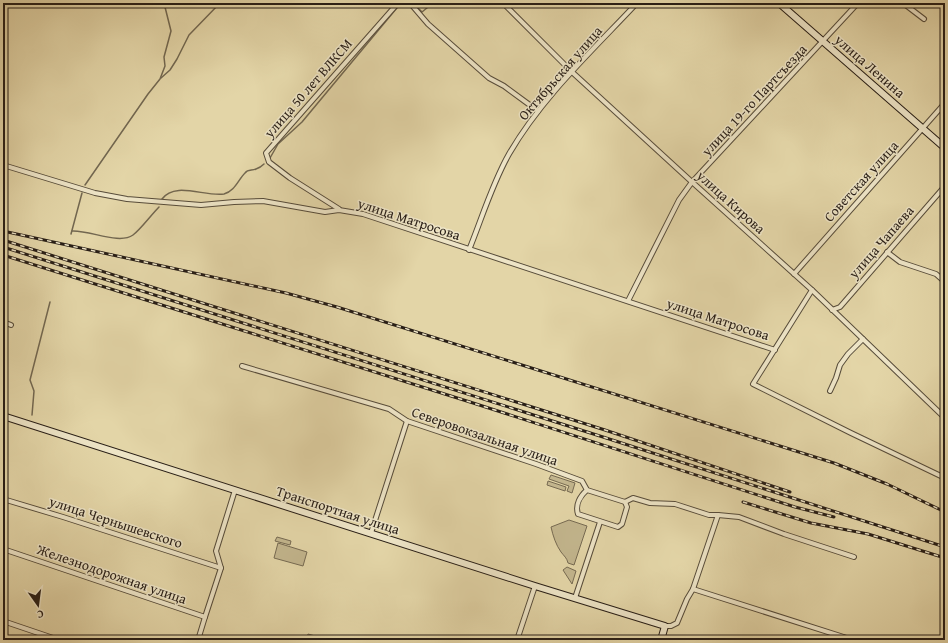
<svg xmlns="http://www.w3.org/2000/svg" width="948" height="643" font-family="'Gentium Book Plus',serif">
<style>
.green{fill:#c3b68e;stroke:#766a52}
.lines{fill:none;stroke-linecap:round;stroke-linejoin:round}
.stream{stroke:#726750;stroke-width:1.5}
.street-casing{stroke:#574c3a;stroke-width:6}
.secondary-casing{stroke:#281e16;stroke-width:8}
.street{stroke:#ede4c6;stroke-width:4}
.secondary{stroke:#ede4c6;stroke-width:6}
.rail-casing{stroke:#281e16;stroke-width:3}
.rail{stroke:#ede4c6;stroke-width:1.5;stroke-dasharray:4.5;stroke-linecap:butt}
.labels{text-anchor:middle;stroke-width:3;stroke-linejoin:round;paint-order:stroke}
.street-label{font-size:14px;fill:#281e16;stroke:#ede4c6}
</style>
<rect width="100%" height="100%" fill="#e3d5a7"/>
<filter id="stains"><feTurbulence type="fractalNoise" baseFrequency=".005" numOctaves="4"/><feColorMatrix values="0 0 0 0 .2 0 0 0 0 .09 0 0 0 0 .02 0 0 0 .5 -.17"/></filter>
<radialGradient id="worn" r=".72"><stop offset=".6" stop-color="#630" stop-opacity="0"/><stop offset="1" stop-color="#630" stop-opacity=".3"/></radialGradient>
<g class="green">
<polygon points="551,475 575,483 572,493 567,491 569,486 549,479"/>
<polygon points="548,481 566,487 565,491 547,485"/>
<path d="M569,520L587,526L574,565L568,563C567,558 564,556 561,552C556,545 553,536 551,527Z"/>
<polygon points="277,537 291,541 290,545 275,541"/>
<polygon points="278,543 307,552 303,566 274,558"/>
<polygon points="567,567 576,571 572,584 563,570"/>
<polygon points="308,634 330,640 306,640"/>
</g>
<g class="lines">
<g class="stream">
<polyline points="413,3 422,12 433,3"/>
<polyline points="161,78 170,70 177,59 189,35 220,3"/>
<polyline points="270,158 278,144 302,122 401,3"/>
<polyline points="85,185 148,94 160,79 165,66 164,57 171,31 164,3"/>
<path d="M162,199C175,181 205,197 224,194C235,191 238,180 245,173C248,169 252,171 256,169C259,168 262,166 264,164"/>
<path d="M72,231C90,230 119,245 133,235C140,230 152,214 159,207"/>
<polyline points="71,234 82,193"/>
<polyline points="32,415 34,391 30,380 50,302"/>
<polyline points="3,517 5,512 3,506"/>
</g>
<g class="street-casing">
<g id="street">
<polyline points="410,3 428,24 489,78 504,86 538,111"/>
<polyline points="503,3 572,72 692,182 812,290 945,418"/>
<polyline points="903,3 924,19"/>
<polyline points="3,165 95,193 127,199 201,205 234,202 263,201 325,212 339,210 363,214 775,350"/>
<polyline points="339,209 290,178 269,162 266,153 398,3"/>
<path d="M469,250C482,218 492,184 509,154C542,97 592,51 637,3"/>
<polyline points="887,252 900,262 936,274 945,282"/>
<polyline points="794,274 945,103"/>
<polyline points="812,290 753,384 851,433 945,478"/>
<polyline points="628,301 679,200 692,182 858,3"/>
<polyline points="832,310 840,307 945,186"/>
<polyline points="3,322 11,325"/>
<polyline points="242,366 389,409 407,421 536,464 582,481 587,490 625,502 633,498 650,503 675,504 709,515 718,515 693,589 853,640"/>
<polyline points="830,391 836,378 840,365 848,354 863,339"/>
<path d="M587,490C580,496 575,505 578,514L618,527L622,524L627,507L625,502"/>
<polyline points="3,499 63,517 221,568"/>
<polyline points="718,515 739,517 784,534 854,557"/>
<polyline points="371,533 407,421"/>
<polyline points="3,549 205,617 221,568 216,551 235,490"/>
<polyline points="575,598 600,522"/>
<polyline points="3,621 59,640"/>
<polyline points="665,626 671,626 677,623 687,599 693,589"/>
<polyline points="198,640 205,617"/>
<polyline points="517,640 535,586"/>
</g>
</g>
<g class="secondary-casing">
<g id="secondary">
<polyline points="779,3 945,148"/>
<polyline points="3,416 535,586 665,626 661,640"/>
</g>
</g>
<use href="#street" class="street"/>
<use href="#secondary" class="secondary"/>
<g class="rail-casing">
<g id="rail">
<polyline points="3,231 286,293 337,307 834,463 887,484 945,512"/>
<polyline points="3,240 605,430 790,492"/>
<polyline points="3,247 603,437 945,547"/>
<polyline points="3,255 470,402 795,507 834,517"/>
<polyline points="743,502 811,523 868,534 945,558"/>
</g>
</g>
<use href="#rail" class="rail"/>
</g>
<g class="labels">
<g class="street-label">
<text transform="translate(870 66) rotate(41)" y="5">улица Ленина</text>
<text transform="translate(560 73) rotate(-49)" y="5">Октябрьская улица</text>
<text transform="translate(308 88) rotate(-49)" y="5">улица 50 лет ВЛКСМ</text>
<text transform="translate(754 100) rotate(-47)" y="5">улица 19-го Партсъезда</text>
<text transform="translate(861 181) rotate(-48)" y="5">Советская улица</text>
<text transform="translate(731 202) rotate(42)" y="5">улица Кирова</text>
<text transform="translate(409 219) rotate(18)" y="5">улица Матросова</text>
<text transform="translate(881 242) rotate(-49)" y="5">улица Чапаева</text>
<text transform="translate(718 319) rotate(18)" y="5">улица Матросова</text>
<text transform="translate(485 436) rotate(19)" y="5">Северовокзальная улица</text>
<text transform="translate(338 510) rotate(18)" y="5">Транспортная улица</text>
<text transform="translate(116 522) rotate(18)" y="5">улица Чернышевского</text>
<text transform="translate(112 574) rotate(19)" y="5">Железнодорожная улица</text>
</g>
</g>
<rect width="948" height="643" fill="none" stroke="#e3d5a7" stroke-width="16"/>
<rect x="4" y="4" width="940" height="635" fill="none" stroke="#281e16" stroke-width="2"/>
<rect x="8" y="8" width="932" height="627" fill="none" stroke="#281e16"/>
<g transform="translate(38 605) rotate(166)" stroke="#ede4c6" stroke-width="3" paint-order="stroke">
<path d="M0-3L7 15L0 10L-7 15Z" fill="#281e16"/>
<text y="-6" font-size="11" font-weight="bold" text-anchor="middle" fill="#281e16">С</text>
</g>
<rect width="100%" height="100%" filter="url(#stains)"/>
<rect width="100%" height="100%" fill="url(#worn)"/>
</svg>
